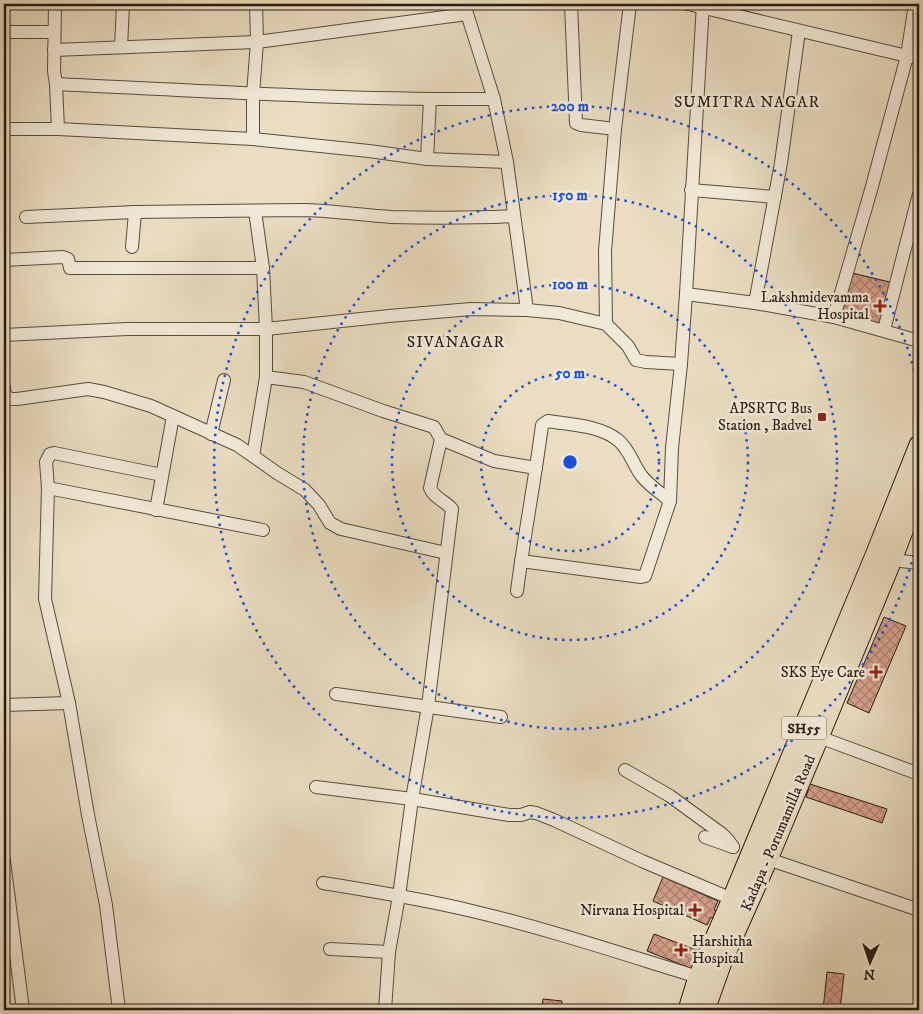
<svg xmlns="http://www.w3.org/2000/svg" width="923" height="1014" font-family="'IM FELL DW Pica',serif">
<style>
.building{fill:url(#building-cross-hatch);stroke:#261b13}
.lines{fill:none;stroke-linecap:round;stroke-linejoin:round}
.street-casing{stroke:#574c3e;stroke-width:14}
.primary-casing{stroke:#261b13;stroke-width:21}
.street{stroke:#f1e9d7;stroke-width:12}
.primary{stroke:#eaddc1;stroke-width:19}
.ring{fill:none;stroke:#1d4ed8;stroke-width:2.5;stroke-dasharray:2.5 5}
.poi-dot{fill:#8f2418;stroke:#f1e9d7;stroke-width:2}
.labels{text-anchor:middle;stroke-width:5;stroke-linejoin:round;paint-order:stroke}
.shield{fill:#f1e9d7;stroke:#63594e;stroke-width:1}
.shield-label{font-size:14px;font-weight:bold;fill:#261b13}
.poi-label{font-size:15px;fill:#261b13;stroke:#f1e9d7;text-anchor:end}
.street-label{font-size:15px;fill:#261b13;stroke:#f1e9d7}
.neighbourhood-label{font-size:16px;letter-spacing:1px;fill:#261b13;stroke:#f1e9d7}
.centre{fill:#1d4ed8;stroke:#f1e9d7;stroke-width:2.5}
.ring-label{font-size:15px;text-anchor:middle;font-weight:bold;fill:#1d4ed8;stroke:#f1e9d7;stroke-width:5;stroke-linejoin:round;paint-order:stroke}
</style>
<defs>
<pattern id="building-cross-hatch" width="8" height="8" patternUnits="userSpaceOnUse" patternTransform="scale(1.25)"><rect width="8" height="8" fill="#d6a18c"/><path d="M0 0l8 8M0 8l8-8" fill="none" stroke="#ad8271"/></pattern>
</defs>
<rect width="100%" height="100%" fill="#eaddc1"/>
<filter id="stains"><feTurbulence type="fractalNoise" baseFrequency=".004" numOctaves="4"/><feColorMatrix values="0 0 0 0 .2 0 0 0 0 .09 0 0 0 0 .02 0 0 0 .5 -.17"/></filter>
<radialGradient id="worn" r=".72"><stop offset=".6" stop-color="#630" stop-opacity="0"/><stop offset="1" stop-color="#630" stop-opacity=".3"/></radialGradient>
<g class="building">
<polygon points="852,273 894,283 884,324 842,314"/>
<polygon points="884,617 906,626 869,713 847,703"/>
<polygon points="810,784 887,809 882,823 806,797"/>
<polygon points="663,877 718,901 714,910 720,912 717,920 711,917 707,925 653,901"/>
<polygon points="654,934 702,952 695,970 647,951"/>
<polygon points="827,972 844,974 840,1010 823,1010"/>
<polygon points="543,999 562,1001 561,1010 542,1010"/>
</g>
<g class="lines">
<g class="street-casing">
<g id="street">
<path d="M55,4L54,71L56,84C202,91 348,100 494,99"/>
<polyline points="464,4 494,99 507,162 527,310"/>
<polyline points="571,4 576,123 581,125 615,129"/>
<polyline points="688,4 907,56 919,58"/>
<polyline points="4,32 54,32"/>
<polyline points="121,47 123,4"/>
<polyline points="54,50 257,42 467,14"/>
<polyline points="56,84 58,129"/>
<polyline points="4,129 58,129 253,139 369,151 427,159 507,162"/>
<polyline points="253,139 253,94 257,42 256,4"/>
<polyline points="427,159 430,100"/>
<polyline points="691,190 775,197"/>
<path d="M26,217L135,212L306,210C335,211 362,215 391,217C432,218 473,218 514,216"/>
<polyline points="132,247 135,212"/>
<polyline points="4,260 63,257 68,259 70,268 263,268"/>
<polyline points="686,294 755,303 834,317 919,341"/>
<polyline points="755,303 781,163 799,31"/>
<polyline points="834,317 871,190 907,56 915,4"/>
<polyline points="606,324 605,251 615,129 630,4"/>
<polyline points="884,330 919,194"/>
<polyline points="4,335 127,329 266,329 389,316 471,309 527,310 559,313 606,324 628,346 636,360 646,362 681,364"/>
<polyline points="266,377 304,382 383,411 434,427 441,439 494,461 536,468"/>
<polyline points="4,388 5,395 10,399 17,399 88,389 104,392 151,406 237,445 253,456 277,473 305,490 319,505 330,523 341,529 446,553"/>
<polyline points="211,434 224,380"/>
<polyline points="253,456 266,377 266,329 263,268 255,211"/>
<polyline points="48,488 263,530"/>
<polyline points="156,510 173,416"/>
<polyline points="892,560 919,563"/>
<polyline points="521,561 641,577 645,576 670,501 672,448 681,364 686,294 703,4"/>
<path d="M517,591C524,536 535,480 542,425L548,421C571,425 599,425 618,440C629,449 633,464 641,475C647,484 661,493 670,501"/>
<polyline points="336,694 501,717"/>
<polyline points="4,705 69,703"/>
<polyline points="819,737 919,774"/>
<polyline points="625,770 670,796 722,834 728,840 733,847"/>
<polyline points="316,787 412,799 509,815 521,815 530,812 536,813 554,820 642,861 732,899"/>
<polyline points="705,837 733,847"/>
<polyline points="768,859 919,910"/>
<polyline points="4,861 23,1010"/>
<path d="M323,883C373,891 423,899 472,911C548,929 623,954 698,977"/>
<polyline points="330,949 389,952"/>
<polyline points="119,1010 106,905 88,815 69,703 45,599 48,488 46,462 50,454 54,453 162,475"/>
<path d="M385,1010L389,952L399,896L412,799L428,706L452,509C445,501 434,498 430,488L441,439"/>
</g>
</g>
<g class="primary-casing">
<g id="primary">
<polyline points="688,1010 698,977 732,899 876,553 919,445"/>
<polyline points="705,1010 722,962 768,859 819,737 892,560 919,489"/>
</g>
</g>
<use href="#street" class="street"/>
<use href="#primary" class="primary"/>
</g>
<g class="ring">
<circle cx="570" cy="462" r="89"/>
<circle cx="570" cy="462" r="178"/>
<circle cx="570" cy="462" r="267"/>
<path d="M919 533A356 356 0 1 1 919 391"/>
</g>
<g class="poi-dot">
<path d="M877.5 298.5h5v5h5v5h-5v5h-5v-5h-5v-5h5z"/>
<rect x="817" y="412" width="10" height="10" rx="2.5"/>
<path d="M873.5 664.5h5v5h5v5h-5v5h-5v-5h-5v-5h5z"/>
<path d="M692.5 902.5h5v5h5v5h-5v5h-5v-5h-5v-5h5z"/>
<path d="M678.5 942.5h5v5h5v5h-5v5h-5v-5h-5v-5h5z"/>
</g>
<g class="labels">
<rect class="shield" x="781.5" y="716.5" width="45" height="23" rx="4"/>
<g class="shield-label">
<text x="804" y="733">SH55</text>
</g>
<g class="poi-label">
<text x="869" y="302">Lakshmidevamma<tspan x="869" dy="17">Hospital</tspan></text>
<text x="812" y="413">APSRTC Bus<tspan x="812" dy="17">Station , Badvel</tspan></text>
<text x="865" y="677">SKS Eye Care</text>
<text x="684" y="915">Nirvana Hospital</text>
<text x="692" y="946" text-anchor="start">Harshitha<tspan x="692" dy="17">Hospital</tspan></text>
</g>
<g class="street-label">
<text transform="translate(778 833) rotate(-67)" y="5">Kadapa - Porumamilla Road</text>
</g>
<g class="neighbourhood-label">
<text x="747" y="107">SUMITRA NAGAR</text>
<text x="456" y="347">SIVANAGAR</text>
</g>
</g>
<circle cx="570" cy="462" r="8" class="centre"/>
<g class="ring-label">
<text x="570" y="111">200 m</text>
<text x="570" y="200">150 m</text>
<text x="570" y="289">100 m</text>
<text x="570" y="378">50 m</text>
</g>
<rect width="923" height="1014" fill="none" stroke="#eaddc1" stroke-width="20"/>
<rect x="5" y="5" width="913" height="1004" fill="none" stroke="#261b13" stroke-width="2.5"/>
<rect x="10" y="10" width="903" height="994" fill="none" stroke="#261b13"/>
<g transform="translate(870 962) rotate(183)" stroke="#f1e9d7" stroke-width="4" paint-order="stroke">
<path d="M0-4L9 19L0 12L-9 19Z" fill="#261b13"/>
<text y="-8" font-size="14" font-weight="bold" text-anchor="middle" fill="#261b13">N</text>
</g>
<rect width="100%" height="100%" filter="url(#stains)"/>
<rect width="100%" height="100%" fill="url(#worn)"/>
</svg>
